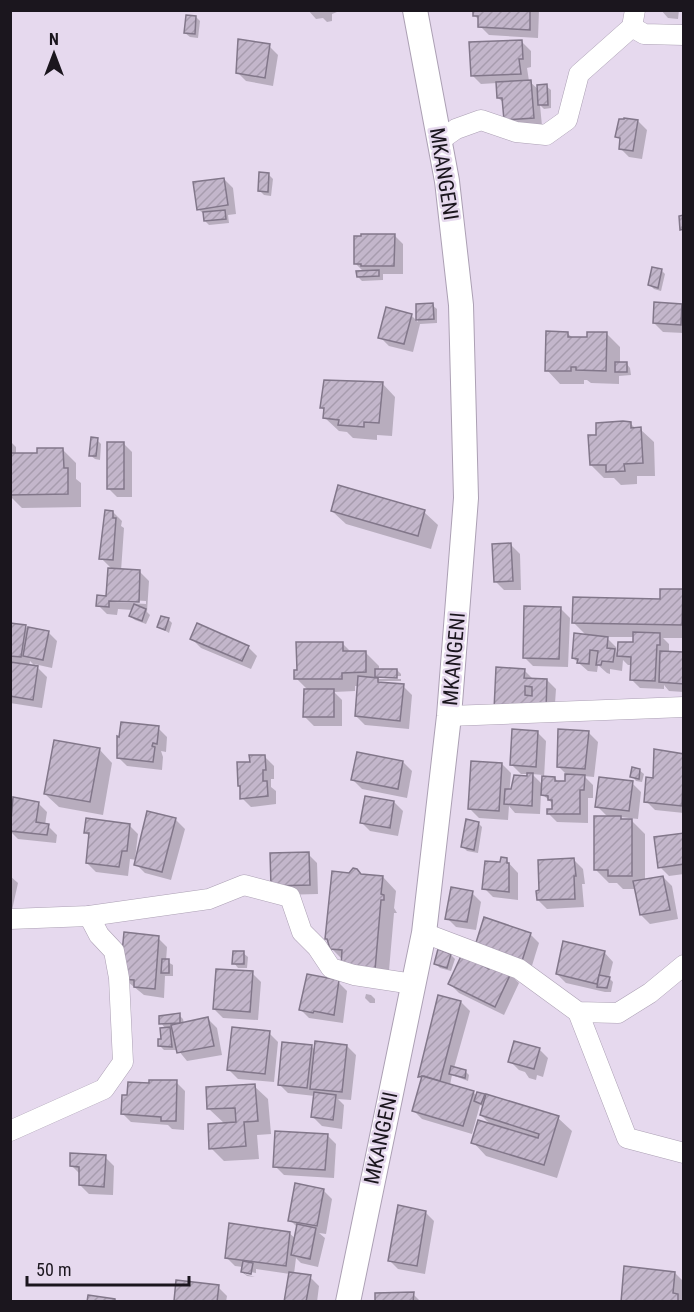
<svg xmlns="http://www.w3.org/2000/svg" width="694" height="1312" font-family="'Roboto Condensed',sans-serif">
<style>
.shadow{fill:#0003;fill-rule:evenodd}
.building{fill:url(#building-hatch);stroke:#82778a;stroke-width:1.5;fill-rule:evenodd}
.lines{fill:none;stroke-linecap:round;stroke-linejoin:round}
.minor-casing{stroke:#aca0b4;stroke-width:21}
.tertiary-casing{stroke:#aca0b4;stroke-width:26}
.minor{stroke:#fff;stroke-width:20}
.tertiary{stroke:#fff;stroke-width:24}
.labels{text-anchor:middle;stroke-width:5;stroke-linejoin:round;paint-order:stroke}
.street-label{font-size:21px;fill:#1b161e;stroke:#e6d9ee}
</style>
<defs>
<pattern id="building-hatch" width="6" height="6" patternUnits="userSpaceOnUse" patternTransform="scale(1.5)"><rect width="6" height="6" fill="#c3b6cb"/><path d="M-1 1l2-2M0 6l6-6M5 7l2-2" fill="none" stroke="#a79cae"/></pattern>
</defs>
<rect width="100%" height="100%" fill="#e6d9ee"/>
<g class="shadow">
<polygon points="308,10 342,10 332,14 332,21 327,22 323,18 316,19"/>
<polygon points="474,10 539,10 538,38 489,35 480,26 480,21 474,15"/>
<polygon points="661,10 679,10 678,19 668,18"/>
<polygon points="196,17 200,21 198,38 190,37 185,33"/>
<polygon points="522,42 531,51 531,67 527,68 529,81 539,90 546,86 551,90 551,108 544,109 540,105 542,126 514,128 505,119 504,103 498,98 497,83 481,84 472,75"/>
<polygon points="269,46 278,55 273,86 246,81 237,72"/>
<polygon points="638,121 647,130 642,159 629,157 620,148 621,141 617,136"/>
<polygon points="269,175 273,179 271,196 264,195 260,191"/>
<polygon points="224,179 233,188 236,214 228,215 229,223 209,225 205,221 205,215 198,209"/>
<polygon points="394,235 403,244 403,274 383,274 383,280 362,281 358,277 364,272 355,263"/>
<polygon points="661,270 665,274 661,291 654,289 650,285"/>
<polygon points="417,305 432,305 437,309 437,323 420,324 413,352 389,346 380,337 411,315 418,322"/>
<polygon points="682,305 684,307 684,333 663,332 654,323"/>
<polygon points="567,333 573,338 589,339 606,333 620,347 620,364 626,363 630,368 631,375 619,376 619,384 591,383 587,380 584,380 584,384 560,384 547,370"/>
<polygon points="382,383 395,397 392,436 377,435 377,440 353,438 347,432 339,431 325,418 325,412 321,407"/>
<polygon points="631,424 636,429 640,429 654,442 655,476 637,476 637,484 621,485 614,478 604,478 591,465 598,436"/>
<polygon points="97,440 101,444 100,460 95,459 90,455"/>
<polygon points="10,441 16,447 16,455 38,454 63,450 76,463 76,479 81,483 81,507 22,508 11,497 10,498"/>
<polygon points="123,443 132,452 132,497 117,497 108,488"/>
<polygon points="332,511 424,512 438,525 431,549 346,524"/>
<path d="M113,512L122,521L121,526L124,528L121,571L140,572L149,581L147,612L150,615L146,624L135,620L130,616L133,610L118,609L117,615L107,614L98,605L108,597L113,570L101,558L104,518ZM115,599L146,601V604L115,602Z"/>
<polygon points="511,545 520,554 521,590 504,590 495,581"/>
<path d="M682,591L684,638H663L669,644V653L684,654V692L669,691L664,685V689L640,688L631,679L632,665H628L623,660L622,671L610,669V674L607,673L598,665L597,672L588,671L573,658L587,636L574,623L662,600ZM606,637H634V644L619,655L616,652V647Z"/>
<polygon points="561,609 570,618 568,667 533,666 524,657"/>
<polygon points="168,619 172,623 169,633 159,627"/>
<path d="M10,624L25,626L29,630L48,632L57,641L52,668L34,664L47,677L42,708L10,703ZM30,661L37,668L29,666Z"/>
<polygon points="192,639 248,647 257,656 251,669 201,648"/>
<polygon points="343,644 351,652 365,652 379,666 379,670 397,670 401,674 401,676 379,676 379,679 401,679 401,681 376,681 376,683 403,686 412,695 409,729 365,725 356,716 359,686 355,686 355,691 334,692 342,700 342,726 314,726 305,717 308,690 296,678"/>
<polygon points="524,670 534,680 547,680 556,689 554,718 504,718"/>
<polygon points="158,728 167,737 166,752 161,751 163,757 162,770 127,766 118,757"/>
<path d="M537,732L546,741L544,778H555L559,783H566V774L558,766L589,733L598,742L594,777L584,776L593,785V798H588V823L557,822L548,813L553,810V804L541,793L540,814L515,813L509,806L508,820L479,818L470,809L502,764L511,773L509,796L529,777V774H521L512,765ZM532,774L543,775V785Z"/>
<polygon points="99,749 112,763 103,815 59,807 45,794"/>
<polygon points="684,756 684,813 655,810 646,801 654,780"/>
<polygon points="265,757 274,766 274,779 271,779 271,787 276,791 276,804 251,807 242,798 242,788 239,785 251,763"/>
<polygon points="403,762 412,771 407,798 362,789 353,780"/>
<polygon points="639,770 644,774 642,782 636,781 632,776"/>
<polygon points="632,783 641,792 638,819 620,817 624,821 632,821 645,834 645,881 663,877 672,886 678,919 650,924 641,915 636,889 623,889 617,883 609,883 596,870 608,817 597,806"/>
<polygon points="14,799 38,803 47,812 45,825 48,826 57,835 56,843 18,839 10,831"/>
<polygon points="394,802 403,811 398,836 370,831 361,822"/>
<polygon points="176,820 185,829 171,880 145,873 136,864 137,860 130,859 128,876 96,872 87,863 90,837 85,832 129,825 138,834 135,859 137,860"/>
<polygon points="478,823 482,827 478,853 467,851 463,847"/>
<polygon points="684,834 684,874 669,876 660,867"/>
<polygon points="308,854 317,863 318,894 281,895 272,886"/>
<polygon points="506,860 518,873 518,900 493,897 484,888"/>
<polygon points="574,860 583,869 585,884 582,884 584,907 547,909 538,900"/>
<polygon points="349,874 383,877 396,891 394,908 397,913 394,913 388,982 343,960 331,948"/>
<polygon points="10,876 18,883 10,919"/>
<polygon points="472,893 481,902 476,930 456,927 447,918"/>
<polygon points="530,934 539,943 530,972 484,958"/>
<polygon points="158,938 167,947 166,961 173,965 173,976 165,976 164,998 144,995 123,978"/>
<polygon points="604,952 613,962 609,978 613,982 611,992 605,992 566,983 557,974"/>
<polygon points="243,953 248,957 247,968 238,968 234,963"/>
<polygon points="451,955 455,959 451,971 440,968 436,964"/>
<polygon points="489,971 510,974 519,983 504,1015 459,993 450,984"/>
<polygon points="252,973 261,982 258,1020 223,1018 214,1009"/>
<polygon points="338,982 347,991 343,1023 309,1018 300,1009"/>
<polygon points="366,994 371,995 375,999 375,1003 370,1003 365,998"/>
<polygon points="461,1002 470,1011 454,1068 465,1071 469,1075 468,1081 452,1075 450,1085 473,1092 477,1096 484,1096 486,1098 558,1118 572,1131 557,1178 486,1156 473,1142 492,1126 481,1115 484,1107 480,1105 472,1134 422,1119 413,1110 422,1079 419,1076"/>
<polygon points="179,1015 183,1019 184,1024 208,1019 217,1028 222,1055 187,1061 178,1050 164,1050 160,1046 166,1029 161,1023"/>
<polygon points="269,1033 278,1042 274,1082 238,1079 229,1070"/>
<polygon points="311,1046 315,1050 347,1046 356,1055 351,1100 338,1099 344,1105 342,1129 322,1126 313,1117 315,1096 288,1093 279,1084"/>
<polygon points="539,1049 548,1058 543,1077 537,1075 536,1080 529,1078 525,1072 519,1070 510,1061"/>
<polygon points="176,1082 185,1091 184,1130 172,1129 168,1125 131,1122 122,1113"/>
<polygon points="254,1086 268,1099 271,1134 257,1135 259,1159 224,1161 211,1148 225,1124 209,1109"/>
<polygon points="327,1135 336,1144 334,1178 284,1175 275,1166"/>
<polygon points="105,1157 114,1166 113,1195 89,1194 80,1185 80,1174 71,1165"/>
<polygon points="323,1190 332,1199 326,1234 319,1233 325,1238 318,1267 301,1263 296,1258 294,1274 310,1277 319,1286 317,1302 286,1302 290,1274 256,1269 256,1273 245,1271 245,1274 255,1277 247,1276 242,1272 243,1267 235,1266 226,1257 289,1233 296,1239 298,1228 290,1220"/>
<polygon points="425,1212 434,1221 425,1274 398,1269 389,1260"/>
<polygon points="675,1273 684,1282 684,1302 623,1302"/>
<polygon points="218,1287 227,1296 226,1302 175,1300"/>
<polygon points="413,1294 421,1302 376,1302"/>
</g>
<g class="building">
<polygon points="473,10 530,10 530,30 478,27 478,16 473,16"/>
<polygon points="186,15 196,16 195,34 184,33"/>
<polygon points="238,39 270,44 265,78 236,73"/>
<polygon points="522,40 523,59 519,59 521,74 471,76 469,42"/>
<polygon points="531,80 534,118 504,120 502,98 497,98 496,82"/>
<polygon points="547,84 548,105 538,105 537,85"/>
<polygon points="624,118 638,120 633,151 619,149 620,138 615,137 619,119 624,119"/>
<polygon points="259,172 269,173 268,192 258,191"/>
<polygon points="224,178 228,205 197,210 193,182"/>
<polygon points="225,210 226,219 204,221 203,212"/>
<polygon points="684,215 684,229 680,230 679,216"/>
<polygon points="361,234 395,234 394,266 361,266 361,264 354,264 354,236 361,236"/>
<polygon points="652,267 662,269 658,288 648,285"/>
<polygon points="379,270 379,276 357,277 356,271"/>
<polygon points="654,302 682,304 681,325 653,323"/>
<polygon points="433,303 434,319 416,320 416,304"/>
<polygon points="386,307 412,314 404,344 378,338"/>
<polygon points="546,331 568,332 568,337 587,337 587,332 607,332 606,371 576,370 576,367 571,367 571,371 545,371"/>
<rect x="615" y="362" width="12" height="10"/>
<polygon points="324,380 383,382 379,423 364,422 364,427 338,425 339,420 323,418 324,408 320,408"/>
<polygon points="623,421 631,422 631,428 641,427 643,463 624,464 625,471 606,472 606,465 590,465 588,435 596,435 596,423"/>
<polygon points="91,437 98,438 96,456 89,456"/>
<rect x="107" y="442" width="17" height="47"/>
<polygon points="37,448 63,448 64,468 68,468 68,494 10,495 10,453 37,453"/>
<polygon points="338,485 425,510 418,536 331,511"/>
<polygon points="105,510 113,511 113,518 116,518 113,560 99,559"/>
<polygon points="511,543 513,581 494,582 492,544"/>
<polygon points="108,568 140,570 139,602 109,601 109,607 96,606 97,595 106,596"/>
<polygon points="660,589 683,589 682,625 572,623 573,597 660,599"/>
<polygon points="134,604 146,609 142,621 129,616"/>
<polygon points="524,606 561,607 559,659 523,658"/>
<polygon points="161,616 169,618 165,630 157,627"/>
<polygon points="10,623 26,625 21,657 10,656"/>
<polygon points="197,623 249,646 242,661 190,639"/>
<polygon points="28,627 49,631 43,660 23,656"/>
<polygon points="633,632 660,633 660,645 657,645 655,681 630,680 631,657 617,656 618,642 633,642"/>
<polygon points="574,633 608,637 607,648 615,649 613,662 602,661 601,665 596,665 598,651 590,650 589,664 577,663 578,659 572,658"/>
<polygon points="296,642 343,642 343,651 366,651 366,672 342,673 342,679 294,679 294,670 297,670"/>
<polygon points="660,651 684,652 684,684 659,682"/>
<polygon points="10,662 38,666 33,700 10,696"/>
<path d="M496,667L525,669L524,678L547,679L546,710H494ZM525,686L532,687V696L525,695Z"/>
<polygon points="375,669 397,669 397,678 375,677"/>
<polygon points="358,676 378,678 378,682 404,684 400,721 355,716"/>
<polygon points="304,689 334,689 334,717 303,717"/>
<polygon points="121,722 159,726 157,744 153,743 152,746 155,747 153,762 117,758 117,736 119,737"/>
<polygon points="512,729 538,731 536,767 510,765"/>
<polygon points="558,729 589,731 585,769 557,767"/>
<polygon points="54,740 100,748 90,802 44,794"/>
<polygon points="654,749 684,754 682,806 644,802 646,777 653,778"/>
<polygon points="357,752 403,761 398,789 351,780"/>
<polygon points="249,755 265,755 266,770 263,770 263,781 267,781 268,796 240,799 240,786 238,786 237,762 250,762"/>
<polygon points="471,761 502,763 499,811 468,809"/>
<polygon points="632,767 640,769 639,779 630,777"/>
<polygon points="527,773 533,773 532,806 504,804 505,789 511,789 514,775 527,776"/>
<polygon points="565,774 585,775 584,790 580,790 580,814 547,814 547,809 552,809 552,800 548,800 548,796 541,795 542,776 555,777 555,781 565,781"/>
<polygon points="599,777 633,781 629,811 595,807"/>
<polygon points="365,796 394,801 390,828 360,823"/>
<polygon points="13,797 39,802 36,822 49,824 47,835 10,831"/>
<polygon points="147,811 176,818 162,872 134,865"/>
<polygon points="594,816 621,816 621,819 632,819 632,876 608,876 608,870 594,870"/>
<polygon points="86,818 130,824 127,851 122,851 119,867 86,863 89,833 84,833"/>
<polygon points="466,819 479,822 474,850 461,847"/>
<polygon points="684,833 684,864 658,868 654,837"/>
<polygon points="309,852 310,885 271,886 270,853"/>
<polygon points="501,857 507,858 507,863 509,863 509,892 482,889 485,861 500,862"/>
<polygon points="574,858 576,876 574,876 575,899 537,900 536,891 539,890 538,860"/>
<polygon points="353,868 357,869 361,874 383,876 381,894 384,895 384,900 381,900 375,970 341,967 342,950 330,949 327,939 325,939 332,871 349,873"/>
<polygon points="663,876 670,910 640,915 633,881"/>
<polygon points="451,887 473,891 467,922 445,919"/>
<polygon points="484,917 531,933 521,964 474,949"/>
<polygon points="124,932 159,936 155,989 134,987 134,980 122,979 121,963"/>
<polygon points="563,941 605,951 597,984 556,974"/>
<polygon points="438,949 451,954 447,968 434,964"/>
<polygon points="233,951 244,951 244,964 232,964"/>
<polygon points="462,954 489,969 491,964 511,973 495,1007 448,984"/>
<polygon points="162,959 169,959 169,973 161,973"/>
<polygon points="216,969 253,971 250,1012 213,1009"/>
<polygon points="307,974 339,980 334,1015 314,1011 313,1013 299,1010"/>
<polygon points="599,975 610,977 607,988 597,987"/>
<polygon points="438,995 461,1001 440,1081 424,1076 418,1077"/>
<polygon points="180,1013 180,1023 159,1024 159,1016"/>
<polygon points="208,1017 214,1046 177,1053 171,1025"/>
<polygon points="170,1027 172,1047 158,1046 158,1039 161,1039 160,1028"/>
<polygon points="232,1027 270,1031 265,1074 227,1070"/>
<polygon points="315,1041 347,1045 342,1092 310,1089"/>
<polygon points="514,1041 540,1048 534,1069 508,1062"/>
<polygon points="282,1042 312,1045 307,1088 278,1085"/>
<polygon points="451,1066 466,1070 465,1078 449,1074"/>
<polygon points="422,1076 474,1091 463,1126 412,1111"/>
<polygon points="149,1080 177,1080 176,1121 161,1121 161,1117 121,1114 122,1095 127,1095 128,1082 149,1083"/>
<polygon points="255,1084 258,1121 244,1122 246,1146 209,1149 208,1124 236,1122 235,1108 207,1109 206,1087"/>
<polygon points="314,1092 336,1095 333,1120 311,1117"/>
<polygon points="477,1092 485,1094 481,1104 474,1101"/>
<polygon points="486,1094 559,1116 544,1165 471,1143 478,1120 538,1138 539,1134 480,1115"/>
<polygon points="275,1131 328,1134 325,1170 273,1167"/>
<polygon points="70,1153 106,1155 104,1187 79,1185 79,1167 70,1166"/>
<polygon points="295,1183 324,1189 317,1226 288,1221"/>
<polygon points="398,1205 426,1211 417,1266 388,1261"/>
<polygon points="229,1223 290,1232 286,1266 225,1258"/>
<polygon points="297,1224 316,1228 310,1259 291,1255"/>
<polygon points="243,1261 253,1263 251,1274 241,1272"/>
<polygon points="624,1266 675,1272 673,1293 678,1294 678,1302 621,1302"/>
<polygon points="289,1272 311,1275 306,1302 284,1302"/>
<polygon points="176,1280 219,1285 217,1302 174,1301"/>
<polygon points="414,1292 413,1302 375,1302 375,1293"/>
<polygon points="88,1295 115,1299 115,1302 87,1302"/>
</g>
<g class="lines">
<g class="minor-casing">
<g id="minor">
<polyline points="632,27 644,34 684,35"/>
<polyline points="439,141 456,129 481,120 516,132 546,135 567,120 579,74 632,27 635,10"/>
<polyline points="449,716 684,707"/>
<polyline points="10,919 89,916 209,899 244,885 290,897 302,932 317,947 331,968 354,975 413,984"/>
<polyline points="424,933 519,969 578,1012 618,1013 650,993 684,965"/>
<polyline points="578,1012 627,1138 684,1153"/>
<polyline points="10,1131 104,1089 123,1062 119,978 114,951 99,935 89,916"/>
</g>
</g>
<g class="tertiary-casing">
<polyline id="tertiary" points="348,1302 424,933 449,716 466,498 461,305 447,181 415,10"/>
</g>
<use href="#minor" class="minor"/>
<use href="#tertiary" class="tertiary"/>
</g>
<g class="labels">
<g class="street-label">
<text transform="translate(444 174) rotate(81)" y="7">MKANGENI</text>
<text transform="translate(454 659) rotate(-85)" y="7">MKANGENI</text>
<text transform="translate(381 1138) rotate(-78)" y="7">MKANGENI</text>
</g>
</g>
<rect width="694" height="1312" fill="none" stroke="#1b161e" stroke-width="24"/>
<g transform="translate(54 54)" stroke="#e6d9ee" stroke-width="4.5" paint-order="stroke">
<path d="M0-4.5L10 22L0 15L-10 22Z" fill="#1b161e"/>
<text y="-9" font-size="16" font-weight="bold" text-anchor="middle" fill="#1b161e">N</text>
</g>
<path d="M27 1276v9h162v-9" fill="none" stroke="#1b161e" stroke-width="3"/>
<text x="36" y="1276" font-size="18" fill="#1b161e" stroke="#e6d9ee" stroke-width="4.5" paint-order="stroke">50 m</text>
</svg>
